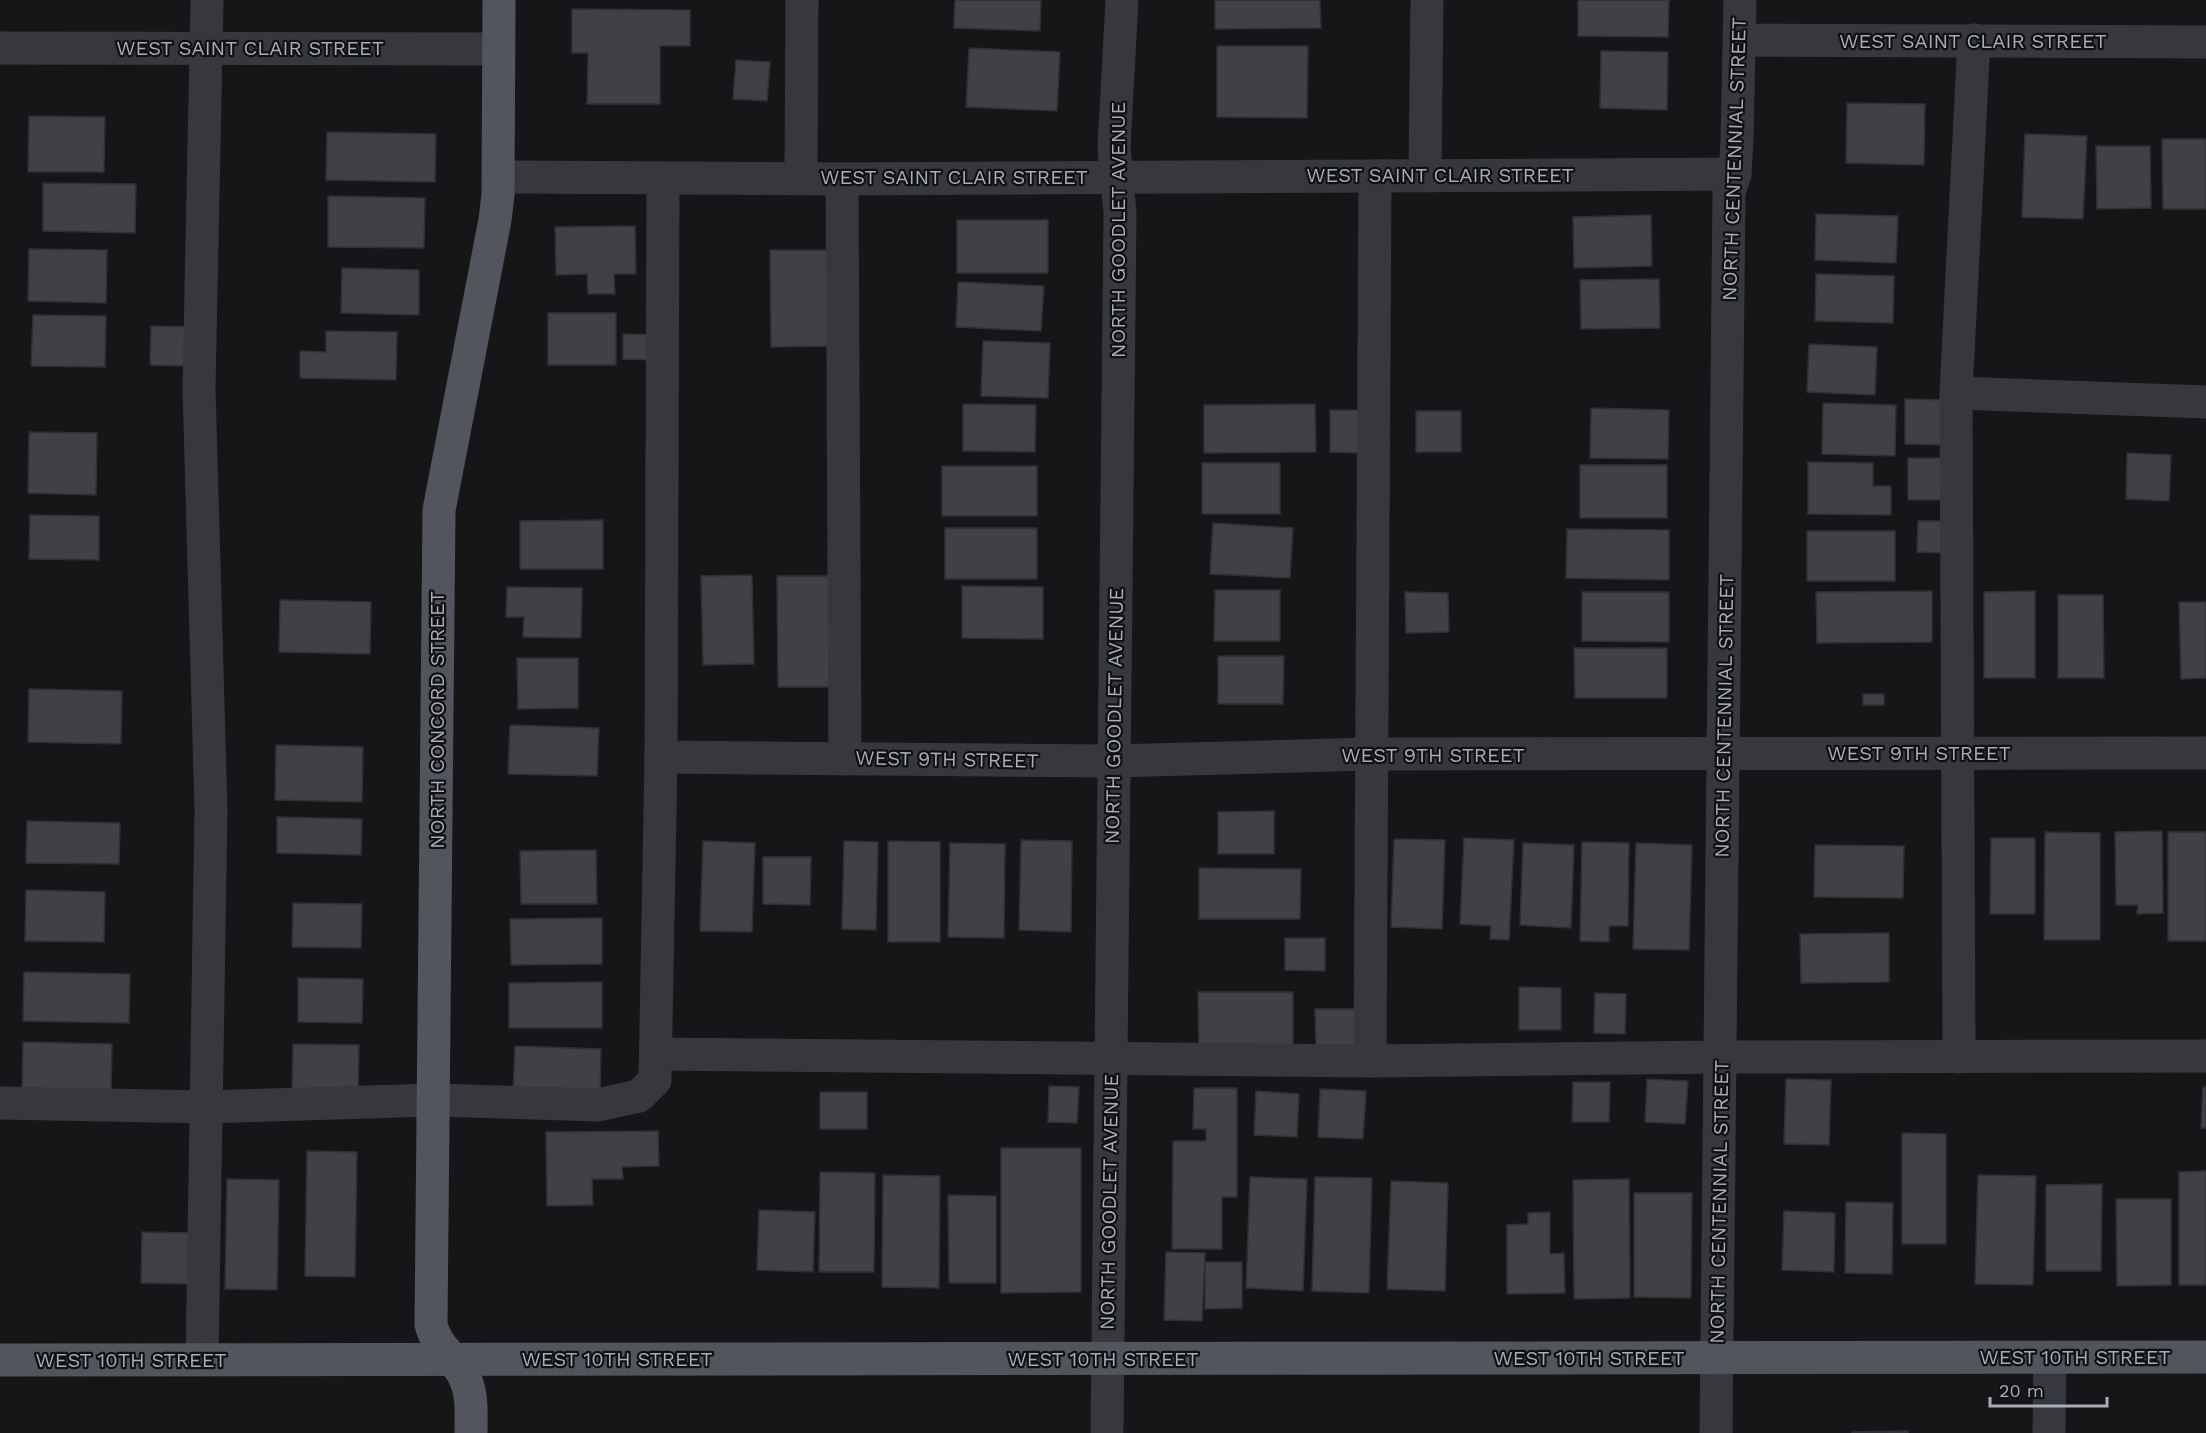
<svg xmlns="http://www.w3.org/2000/svg" width="2206" height="1433" font-family="'Work Sans',sans-serif">
<style>
.building{fill:#404145;stroke:#303034;stroke-width:1.5}
.lines{fill:none;stroke-linecap:round;stroke-linejoin:round}
.minor{stroke:#37383d;stroke-width:33}
.major{stroke:#53555c;stroke-width:33}
.labels{text-anchor:middle;stroke-width:4.5;stroke-linejoin:round;paint-order:stroke}
.street-label{font-size:20px;fill:#a8adb8;stroke:#111113}
</style>
<rect width="100%" height="100%" fill="#161618"/>
<g class="building">
<polygon points="955,0 1041,0 1040,31 954,28"/>
<polygon points="1215,0 1320,0 1321,28 1215,29"/>
<polygon points="1578,0 1669,0 1668,37 1578,36"/>
<polygon points="572,9 690,10 690,46 660,46 660,104 587,104 588,53 572,53"/>
<polygon points="1217,46 1308,46 1307,118 1217,117"/>
<polygon points="969,48 1060,52 1057,111 966,107"/>
<polygon points="1601,51 1668,52 1667,110 1600,108"/>
<polygon points="736,60 770,62 767,101 733,99"/>
<polygon points="1847,103 1925,104 1924,165 1846,163"/>
<polygon points="29,116 105,117 104,172 28,172"/>
<polygon points="327,132 436,134 435,182 326,180"/>
<polygon points="2025,134 2087,136 2083,219 2022,217"/>
<polygon points="2162,139 2206,139 2206,209 2163,209"/>
<polygon points="2096,146 2150,146 2151,208 2097,209"/>
<polygon points="43,183 136,184 135,233 43,231"/>
<polygon points="328,196 425,198 424,248 328,247"/>
<polygon points="1816,214 1898,216 1896,263 1815,260"/>
<polygon points="1651,215 1652,266 1574,268 1573,217"/>
<rect x="957" y="220" width="91" height="53"/>
<polygon points="635,226 636,274 614,274 615,294 588,294 587,274 556,275 555,227"/>
<polygon points="29,249 107,250 106,303 28,301"/>
<polygon points="770,250 829,250 830,346 771,347"/>
<polygon points="342,268 419,270 419,315 341,313"/>
<polygon points="1816,274 1894,276 1893,323 1815,321"/>
<polygon points="1659,279 1660,328 1581,329 1580,280"/>
<polygon points="958,282 1044,286 1041,331 956,327"/>
<rect x="548" y="313" width="68" height="52"/>
<polygon points="33,315 106,316 105,367 31,366"/>
<polygon points="151,326 192,327 191,366 150,365"/>
<polygon points="326,331 397,332 396,380 300,378 300,351 326,352"/>
<polygon points="623,334 657,335 657,360 623,359"/>
<polygon points="983,341 1050,343 1048,398 981,396"/>
<polygon points="1809,344 1877,347 1875,395 1807,392"/>
<polygon points="1905,399 1949,400 1949,445 1905,444"/>
<polygon points="1823,403 1896,405 1895,456 1822,454"/>
<polygon points="963,404 1036,405 1035,452 963,451"/>
<polygon points="1315,404 1316,452 1204,453 1204,405"/>
<polygon points="1591,408 1669,410 1668,459 1590,458"/>
<polygon points="1330,410 1362,410 1361,453 1330,452"/>
<rect x="1416" y="411" width="45" height="41"/>
<polygon points="29,432 97,433 96,495 28,493"/>
<polygon points="2127,453 2171,455 2169,501 2126,499"/>
<rect x="1908" y="458" width="40" height="42"/>
<polygon points="1808,462 1873,463 1873,486 1891,486 1891,515 1808,514"/>
<rect x="1202" y="463" width="78" height="51"/>
<rect x="1580" y="465" width="87" height="53"/>
<rect x="942" y="466" width="95" height="50"/>
<polygon points="30,515 99,516 99,560 29,559"/>
<polygon points="603,520 603,569 520,569 520,521"/>
<polygon points="1918,521 1946,521 1945,553 1917,552"/>
<polygon points="1213,523 1293,528 1290,578 1210,574"/>
<rect x="945" y="528" width="92" height="51"/>
<polygon points="1567,529 1669,530 1669,580 1566,578"/>
<rect x="1807" y="531" width="88" height="50"/>
<polygon points="752,575 754,664 703,665 701,576"/>
<polygon points="777,576 830,576 831,687 778,687"/>
<polygon points="962,586 1043,587 1043,639 962,638"/>
<polygon points="507,587 582,588 581,638 523,637 524,617 506,617"/>
<polygon points="1215,590 1280,590 1280,641 1214,641"/>
<polygon points="1932,591 1932,642 1817,643 1816,592"/>
<polygon points="2035,591 2035,678 1984,678 1984,592"/>
<polygon points="1405,592 1448,593 1449,632 1406,633"/>
<polygon points="1582,592 1669,592 1669,642 1582,641"/>
<polygon points="2058,595 2103,595 2104,678 2058,678"/>
<polygon points="280,600 371,602 370,654 279,652"/>
<polygon points="2179,602 2206,602 2206,678 2181,679"/>
<polygon points="1574,648 1667,648 1667,698 1575,698"/>
<polygon points="1218,656 1284,656 1283,704 1218,704"/>
<polygon points="517,658 578,658 578,708 518,709"/>
<polygon points="29,689 122,691 121,744 28,742"/>
<rect x="1863" y="694" width="21" height="11"/>
<polygon points="510,725 599,728 597,776 508,774"/>
<polygon points="276,745 363,747 362,802 275,800"/>
<polygon points="1274,811 1274,854 1218,854 1218,812"/>
<polygon points="277,817 362,819 361,855 277,853"/>
<polygon points="27,821 120,823 119,864 26,863"/>
<polygon points="2162,831 2163,913 2137,914 2138,905 2116,905 2115,832"/>
<polygon points="2045,832 2100,833 2100,940 2044,940"/>
<rect x="2168" y="832" width="38" height="109"/>
<polygon points="1464,838 1514,840 1509,940 1490,939 1491,926 1460,924"/>
<polygon points="1991,838 2035,838 2035,914 1990,914"/>
<polygon points="1394,839 1445,840 1442,929 1391,927"/>
<polygon points="1021,840 1072,841 1071,932 1019,930"/>
<polygon points="703,841 755,843 752,932 700,931"/>
<polygon points="844,841 878,842 876,930 842,929"/>
<polygon points="888,841 940,842 940,942 888,942"/>
<polygon points="1582,842 1629,843 1628,926 1609,926 1609,942 1580,941"/>
<polygon points="950,843 1005,844 1004,938 948,937"/>
<polygon points="1523,843 1574,845 1571,928 1520,925"/>
<polygon points="1636,843 1692,845 1689,950 1633,949"/>
<polygon points="1815,845 1904,846 1903,898 1814,897"/>
<polygon points="596,850 597,904 521,904 520,851"/>
<polygon points="763,857 811,857 810,905 763,904"/>
<polygon points="1199,868 1301,869 1300,919 1199,919"/>
<polygon points="26,890 105,892 104,942 25,941"/>
<polygon points="293,903 362,904 361,948 292,947"/>
<polygon points="602,918 602,964 511,965 510,919"/>
<polygon points="1889,933 1889,982 1801,983 1800,934"/>
<polygon points="1285,938 1325,938 1325,971 1285,970"/>
<polygon points="24,972 130,974 129,1023 23,1021"/>
<polygon points="298,978 363,979 362,1023 298,1022"/>
<polygon points="602,982 602,1028 509,1028 509,983"/>
<polygon points="1519,987 1561,988 1561,1030 1519,1030"/>
<polygon points="1198,992 1293,992 1293,1050 1199,1051"/>
<polygon points="1595,993 1626,994 1625,1034 1594,1033"/>
<polygon points="1315,1009 1359,1009 1359,1049 1316,1049"/>
<polygon points="23,1042 112,1044 111,1093 22,1091"/>
<polygon points="293,1044 359,1045 358,1095 292,1093"/>
<polygon points="515,1046 601,1049 600,1097 513,1093"/>
<polygon points="1647,1079 1688,1081 1685,1124 1645,1122"/>
<polygon points="1786,1079 1831,1080 1829,1145 1784,1144"/>
<polygon points="1573,1082 1610,1082 1609,1122 1572,1122"/>
<polygon points="1049,1086 1079,1087 1077,1123 1048,1122"/>
<polygon points="2203,1087 2206,1087 2206,1128 2201,1128"/>
<polygon points="1194,1088 1237,1088 1237,1197 1222,1197 1222,1249 1172,1249 1173,1141 1206,1141 1206,1129 1193,1129"/>
<polygon points="1320,1089 1366,1091 1363,1139 1318,1137"/>
<polygon points="1256,1091 1299,1094 1297,1137 1254,1135"/>
<rect x="820" y="1092" width="47" height="37"/>
<polygon points="658,1131 659,1166 622,1167 623,1179 592,1179 593,1205 547,1206 546,1132"/>
<polygon points="1902,1133 1946,1134 1946,1244 1902,1244"/>
<polygon points="1001,1148 1081,1148 1081,1292 1001,1293"/>
<polygon points="307,1151 357,1152 355,1277 305,1276"/>
<polygon points="2206,1171 2206,1285 2179,1285 2179,1172"/>
<polygon points="820,1172 875,1173 874,1272 819,1272"/>
<polygon points="883,1175 940,1176 939,1288 882,1287"/>
<polygon points="1978,1175 2036,1176 2033,1285 1975,1284"/>
<polygon points="1250,1177 1307,1179 1303,1291 1246,1288"/>
<polygon points="1315,1177 1372,1178 1369,1293 1312,1291"/>
<polygon points="227,1179 279,1180 277,1290 225,1289"/>
<polygon points="1629,1179 1630,1298 1574,1299 1573,1180"/>
<polygon points="1391,1181 1448,1183 1445,1291 1387,1289"/>
<polygon points="2102,1184 2101,1271 2046,1271 2046,1185"/>
<polygon points="1634,1193 1692,1193 1691,1298 1634,1297"/>
<polygon points="948,1195 996,1196 996,1283 949,1283"/>
<polygon points="2116,1199 2171,1199 2171,1285 2117,1286"/>
<polygon points="1846,1202 1893,1203 1892,1274 1845,1273"/>
<polygon points="759,1210 815,1212 813,1272 757,1270"/>
<polygon points="1784,1211 1835,1213 1834,1272 1782,1270"/>
<polygon points="1550,1212 1550,1254 1564,1253 1565,1293 1507,1294 1507,1225 1528,1224 1528,1213"/>
<polygon points="142,1232 195,1233 194,1284 141,1283"/>
<polygon points="1166,1252 1205,1253 1202,1321 1164,1320"/>
<polygon points="1205,1262 1242,1262 1242,1308 1205,1309"/>
<polygon points="1908,1431 1908,1433 1852,1433 1852,1432"/>
</g>
<g class="lines">
<g class="minor">
<polyline points="1739,40 2206,42"/>
<polyline points="0,48 499,49"/>
<polyline points="1425,175 1427,0"/>
<polyline points="498,177 842,179 1735,174"/>
<polyline points="801,178 802,0"/>
<polyline points="842,179 845,759"/>
<polyline points="1956,393 2206,402"/>
<polyline points="661,757 1113,761 1370,754 2206,753"/>
<polyline points="656,1054 1370,1061 1720,1057 2206,1056"/>
<polyline points="1959,1057 1956,393 1974,40"/>
<polyline points="1370,1061 1375,176"/>
<polyline points="0,1103 206,1107 433,1100 597,1105 639,1096 655,1080 661,757 663,178"/>
<polyline points="202,1360 211,810 199,388 207,0"/>
<polyline points="1107,1433 1120,213 1114,147 1122,0"/>
<polyline points="1716,1433 1729,192 1735,174 1737,141 1740,0"/>
<polyline points="2049,1433 2050,1357"/>
</g>
<g class="major">
<polyline points="0,1360 2206,1357"/>
<path d="M471,1433C471,1414 473,1394 464,1376C454,1356 436,1348 431,1324L439,510L495,220L498,195L499,0"/>
</g>
</g>
<g class="labels">
<g class="street-label">
<text x="1973" y="48">WEST SAINT CLAIR STREET</text>
<text x="250" y="55">WEST SAINT CLAIR STREET</text>
<text transform="translate(1734 159) rotate(-88)" y="7">NORTH CENTENNIAL STREET</text>
<text x="1440" y="182">WEST SAINT CLAIR STREET</text>
<text x="954" y="184">WEST SAINT CLAIR STREET</text>
<text transform="translate(1118 230) rotate(-90)" y="7">NORTH GOODLET AVENUE</text>
<text transform="translate(1114 716) rotate(-89)" y="7">NORTH GOODLET AVENUE</text>
<text transform="translate(1724 716) rotate(-89)" y="7">NORTH CENTENNIAL STREET</text>
<text transform="translate(437 720) rotate(-90)" y="7">NORTH CONCORD STREET</text>
<text x="1919" y="760">WEST 9TH STREET</text>
<text x="1433" y="762">WEST 9TH STREET</text>
<text transform="translate(947 759) rotate(1)" y="7">WEST 9TH STREET</text>
<text transform="translate(1109 1202) rotate(-89)" y="7">NORTH GOODLET AVENUE</text>
<text transform="translate(1719 1202) rotate(-89)" y="7">NORTH CENTENNIAL STREET</text>
<text x="2075" y="1364">WEST 10TH STREET</text>
<text x="1589" y="1365">WEST 10TH STREET</text>
<text x="617" y="1366">WEST 10TH STREET</text>
<text x="1103" y="1366">WEST 10TH STREET</text>
<text x="131" y="1367">WEST 10TH STREET</text>
</g>
</g>
<path d="M1990 1397v9h117v-9" fill="none" stroke="#a8adb8" stroke-width="3"/>
<text x="1999" y="1397" font-size="18" fill="#a8adb8" stroke="#111113" stroke-width="4.5" paint-order="stroke">20 m</text>
</svg>
